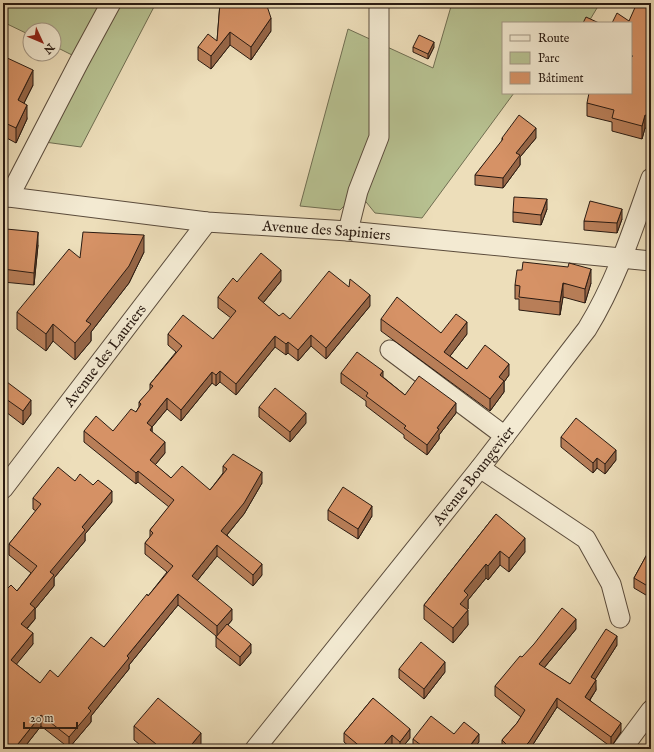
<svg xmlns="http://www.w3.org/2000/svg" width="654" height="752" font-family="'IM FELL English',serif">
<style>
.green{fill:#b7c191;stroke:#706e52}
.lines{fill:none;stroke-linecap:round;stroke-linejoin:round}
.minor-casing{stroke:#5b4c3c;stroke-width:21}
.minor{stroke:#f3ead2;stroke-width:19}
.wall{fill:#b87e58;stroke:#2a1b12}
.shaded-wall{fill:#966647;stroke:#2a1b12}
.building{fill:#d69266;stroke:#2a1b12}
.labels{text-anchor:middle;stroke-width:3;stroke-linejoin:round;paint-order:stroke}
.street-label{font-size:15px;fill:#2a1b12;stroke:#f3ead2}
</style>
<rect width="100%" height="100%" fill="#eddeba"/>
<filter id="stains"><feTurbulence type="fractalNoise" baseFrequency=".005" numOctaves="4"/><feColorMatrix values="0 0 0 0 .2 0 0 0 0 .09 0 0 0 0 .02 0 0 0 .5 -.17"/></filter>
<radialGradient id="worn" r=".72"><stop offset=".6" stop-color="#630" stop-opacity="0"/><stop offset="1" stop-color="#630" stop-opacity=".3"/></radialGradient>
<g class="green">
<polygon points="3,3 156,3 81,147 30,140 74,56 54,46 54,30 30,30 30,35 3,22"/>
<polygon points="452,3 600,3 588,23 503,23 503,93 514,93 422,218 375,213 358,192 340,210 300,206 348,29 433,68"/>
</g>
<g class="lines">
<g class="minor-casing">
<g id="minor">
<path id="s1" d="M3,194L9,197L207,222L348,231L651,261"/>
<polyline points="9,197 79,62 111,3"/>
<polyline points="348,231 358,191 379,137 379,3"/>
<polyline points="390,350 505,436"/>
<polyline points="480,468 586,539 611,584 620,618"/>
<path id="s2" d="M3,489L207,222"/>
<path id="s3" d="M255,749L480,468L587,329C616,282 633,229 651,178"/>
<polyline points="622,749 651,710"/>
</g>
</g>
<use href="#minor" class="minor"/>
</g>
<g class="wall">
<polygon points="220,3 271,31 251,60 230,45 211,69 198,60 198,47 217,41"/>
<polygon points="651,3 651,130 645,128 642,139 612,131 612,122 587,116 587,103 631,93 631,23 629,21"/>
<polygon points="413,47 434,47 428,59 413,52"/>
<polygon points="3,56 33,85 24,103 27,119 16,143 3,136"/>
<polygon points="502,138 536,138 520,157 520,165 503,188 475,185 475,175 502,142"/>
<polygon points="547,209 541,225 513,222 513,212"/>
<polygon points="622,219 617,233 584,230 584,221"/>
<polygon points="38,245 34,285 3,282 3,253"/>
<polygon points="144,252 129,283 91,332 91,341 75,360 53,341 46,351 17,329 17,312 80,258"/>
<polygon points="281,281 263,303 279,316 290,319 370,306 326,359 311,346 298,361 288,353 286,355 275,347 236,395 220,382 216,386 212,383 181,421 167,409 152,427 152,432 165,453 155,465 171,478 210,490 223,473 223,466 262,483 244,514 227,535 262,575 253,586 217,556 197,581 232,620 228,625 251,653 240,666 216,647 216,636 178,605 129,665 129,669 91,716 91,722 69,748 41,726 23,749 3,749 3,584 8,588 17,591 31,573 9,555 9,544 36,511 33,509 33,498 75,481 112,502 85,534 85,541 54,578 54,586 35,609 35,619 27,629 33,644 16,664 40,683 58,677 104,647 148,596 167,572 145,554 145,543 150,537 150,530 169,507 138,482 136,484 84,442 84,431 113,431 136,412 139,407 139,402 150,390 150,384 176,352 168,345 168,334 213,339 231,318 218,308 218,297 237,282"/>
<polygon points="591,283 585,303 563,297 560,315 519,310 519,299 515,299 515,285"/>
<polygon points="381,319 441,333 467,334 450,356 467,369 509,375 504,382 504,392 490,411 381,331"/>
<polygon points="341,373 383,377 405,395 456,413 439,435 439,439 427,455 404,438 404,435 366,406 366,401 341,383"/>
<polygon points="3,379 31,414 23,425 6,412 3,446"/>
<polygon points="259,407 306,423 290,442 259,417"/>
<polygon points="561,437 616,460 605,474 597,468 593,473 561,447"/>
<polygon points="328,510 372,516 358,539 328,520"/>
<polygon points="496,514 525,552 509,572 500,565 488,580 486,578 468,600 468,609 467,610 468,625 453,643 424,619 424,605"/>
<polygon points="651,547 651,598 634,588 634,578"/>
<polygon points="576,629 544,668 570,684 617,645 595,679 596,690 590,700 621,732 611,747 557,707 530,749 502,749 502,740 517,723 521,717 495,696 495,686 522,657"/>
<polygon points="399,669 445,672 424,699 399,678"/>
<polygon points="373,698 410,738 401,749 397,749 392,744 388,749 352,749 344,742 344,733"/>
<polygon points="134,726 201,748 200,749 145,749 134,740"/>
<polygon points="454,734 479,742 473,749 416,749 413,746 413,739"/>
</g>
<g class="shaded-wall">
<polygon points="271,18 271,31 251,60 251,47"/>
<polygon points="230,32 230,45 211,69 211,56"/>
<polygon points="434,42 434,47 428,59 428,54"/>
<polygon points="33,70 33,85 18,115 18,100"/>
<polygon points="27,105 27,119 16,143 16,128"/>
<polygon points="645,115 645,128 642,139 642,126"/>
<polygon points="536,128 536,138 520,157 520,165 503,188 503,178 516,153"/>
<polygon points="547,199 547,209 541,225 541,215"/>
<polygon points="622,209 622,219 617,233 617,223"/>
<polygon points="38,232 38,245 34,285 34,273"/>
<polygon points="144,235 144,252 129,283 91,332 91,341 75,360 75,343 86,321"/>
<polygon points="591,269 591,283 585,303 585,289"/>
<polygon points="281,270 281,281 258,309 258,298"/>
<polygon points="563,283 563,297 560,315 560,302"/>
<polygon points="370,295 370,306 326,359 326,348"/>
<polygon points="467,322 467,334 444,364 444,352"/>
<polygon points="53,324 53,341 46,351 46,334"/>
<polygon points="311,335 311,346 298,361 298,350"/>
<polygon points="275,336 275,347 236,395 236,384"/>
<polygon points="288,342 288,353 286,355 286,344"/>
<polygon points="509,364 509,375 504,382 504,392 490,411 490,399 499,377"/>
<polygon points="220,371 220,382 216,386 216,375"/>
<polygon points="383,371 383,381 380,375"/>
<polygon points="212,372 212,383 181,421 181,410"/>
<polygon points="167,398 167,409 152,427 152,438 147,423"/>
<polygon points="6,399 6,412 3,446 3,433"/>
<polygon points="31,400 31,414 23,425 23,411"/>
<polygon points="456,403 456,413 439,435 439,439 427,455 427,445 437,428"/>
<polygon points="306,413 306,423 290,442 290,432"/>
<polygon points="165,442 165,453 150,471 150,460"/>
<polygon points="616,450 616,460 605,474 605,464"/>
<polygon points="597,458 597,468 593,473 593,463"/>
<polygon points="138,471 138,482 136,484 136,473"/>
<polygon points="262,472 262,483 244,514 221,542 221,531"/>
<polygon points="112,491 112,502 85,534 85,541 54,578 54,586 35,609 35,619 21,635 21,624 30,604 50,572 82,527"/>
<polygon points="372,506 372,516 358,539 358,529"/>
<polygon points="525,538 525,552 509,572 509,558"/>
<polygon points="217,545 217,556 192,587 192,576"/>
<polygon points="500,551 500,565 488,580 488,566"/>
<polygon points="262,564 262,575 253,586 253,575"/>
<polygon points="486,564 486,578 468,600 468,609 460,618 460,604 464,591"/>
<polygon points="178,594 178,605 129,665 129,669 91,716 91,722 69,748 69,737 88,708 127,656"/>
<polygon points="232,609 232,620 217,637 217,626"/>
<polygon points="468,610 468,625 453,643 453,628"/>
<polygon points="576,619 576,629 539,674 539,664"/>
<polygon points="33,633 33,644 11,671 11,660"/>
<polygon points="617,636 617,645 591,686 591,677"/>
<polygon points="251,644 251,653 240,666 240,657"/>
<polygon points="445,662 445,672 424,699 424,689"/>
<polygon points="596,680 596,690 585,707 585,697"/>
<polygon points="557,698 557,707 530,749 522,749"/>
<polygon points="41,715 41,726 23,749 14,749"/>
<polygon points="621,723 621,732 611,747 611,737"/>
<polygon points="410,729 410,738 401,749 400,749 400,742"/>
<polygon points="201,733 201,748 200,749 188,749"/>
<polygon points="479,734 479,742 473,749 468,749"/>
<polygon points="392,735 392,744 388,749 380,749"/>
</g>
<g class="building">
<polygon points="220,3 266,3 271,18 251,47 230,32 211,56 198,47 208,34 217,41"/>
<polygon points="637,3 651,3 651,117 645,115 642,126 612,118 614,110 587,103 589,93 631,93 631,58 633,56 631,55 631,23 612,23 617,13 629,21"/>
<polygon points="586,17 599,23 583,23"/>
<polygon points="419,35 434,42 428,54 413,47"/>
<polygon points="3,56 33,70 18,100 27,105 16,128 3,122"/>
<polygon points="519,115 536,128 516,153 520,155 503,178 475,175 503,139 502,138"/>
<polygon points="514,197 547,199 541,215 513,212"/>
<polygon points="590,201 622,209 617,223 584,221"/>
<polygon points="6,229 38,232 34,273 3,269 3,253 4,253"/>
<polygon points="83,232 144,235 129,266 86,321 91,324 75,343 53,324 46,334 17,312 69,249 80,258"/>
<polygon points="261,253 281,270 258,298 279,316 283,313 290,319 329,271 349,287 350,279 370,295 326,348 311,335 298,350 288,342 286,344 275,336 236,384 220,371 216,375 212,372 181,410 167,398 147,423 152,427 150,430 165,442 150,460 171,478 182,466 210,490 227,469 223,466 233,454 262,472 244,503 221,531 262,564 253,575 217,545 192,576 232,609 217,626 178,594 127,656 129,658 88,708 91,711 69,737 41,715 14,749 3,749 3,648 7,643 3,640 3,584 8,588 11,585 17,591 37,566 9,544 41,504 33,498 58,467 75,481 80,474 93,485 98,480 112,491 82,527 85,530 50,572 54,575 30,604 35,608 21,624 33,633 11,660 40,683 50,670 58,677 91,637 104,647 147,594 148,596 173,566 145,543 153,533 150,530 174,500 138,471 136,473 84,431 96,416 113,431 131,409 136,412 141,404 139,402 153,386 150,384 182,346 168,334 183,315 213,339 236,311 218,297 233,278 237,282"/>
<polygon points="523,262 568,267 569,263 591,269 585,289 563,283 560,302 519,297 520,286 515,285 517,270 522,270"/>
<polygon points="397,297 441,333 456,314 467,322 444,352 467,369 485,345 509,364 499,377 504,381 490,399 381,319"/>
<polygon points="357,352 383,371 380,375 405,395 419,376 456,403 437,428 439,429 427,445 404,428 406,426 366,396 368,393 341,373"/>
<polygon points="3,379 31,400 23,411 6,399 3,433"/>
<polygon points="275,388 306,413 290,432 259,407"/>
<polygon points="576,418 616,450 605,464 597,458 593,463 561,437"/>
<polygon points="343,487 372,506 358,529 328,510"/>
<polygon points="496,514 525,538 509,558 500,551 488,566 486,564 464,591 468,595 460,604 468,610 453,628 424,605"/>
<polygon points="651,547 651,588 634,578"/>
<polygon points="562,608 576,619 539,664 570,684 606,629 617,636 591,677 596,680 585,697 621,723 611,737 557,698 529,742 522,749 511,749 502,740 517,723 525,710 495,686 520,656 522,657 534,644"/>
<polygon points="227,624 251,644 240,657 216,637"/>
<polygon points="421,642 445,662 424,689 399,669"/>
<polygon points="158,698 201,733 188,749 162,749 134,726"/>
<polygon points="373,698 410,729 400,742 392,735 380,749 363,749 344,733"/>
<polygon points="431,716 454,734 464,722 479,734 468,748 469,749 426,749 413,739"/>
<polygon points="651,744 651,749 650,749 648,747"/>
</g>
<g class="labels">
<g class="street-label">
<text dy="5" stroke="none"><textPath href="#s1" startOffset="326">Avenue des Sapiniers</textPath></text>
<text dy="5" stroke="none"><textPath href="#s2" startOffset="168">Avenue des Lauriers</textPath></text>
<text dy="5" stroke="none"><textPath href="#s3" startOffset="350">Avenue Boungevier</textPath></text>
</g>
</g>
<rect width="654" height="752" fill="none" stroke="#eddeba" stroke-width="16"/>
<rect x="4" y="4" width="646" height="744" fill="none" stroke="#2a1b12" stroke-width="2"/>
<rect x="8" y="8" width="638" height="736" fill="none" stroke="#2a1b12"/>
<rect x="502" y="22" width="130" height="72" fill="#f3ead2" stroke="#a39785"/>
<rect x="510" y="35" width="20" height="6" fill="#f3ead2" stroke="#a39785"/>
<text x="538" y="42" font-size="12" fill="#2a1b12">Route</text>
<rect x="510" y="52" width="20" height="12" fill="#b7c191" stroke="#a39785"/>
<text x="538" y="62" font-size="12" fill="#2a1b12">Parc</text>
<rect x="510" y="72" width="20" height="12" fill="#d69266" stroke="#a39785"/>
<text x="538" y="82" font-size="12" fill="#2a1b12">Bâtiment</text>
<g transform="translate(42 42) rotate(134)"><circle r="19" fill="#f3ead2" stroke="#a39785"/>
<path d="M0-3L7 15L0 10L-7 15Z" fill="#8f2418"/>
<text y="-6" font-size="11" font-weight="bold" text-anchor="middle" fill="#2a1b12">N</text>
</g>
<path d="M24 722v6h53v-6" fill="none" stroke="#2a1b12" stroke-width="2"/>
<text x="30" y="722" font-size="12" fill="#2a1b12" stroke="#f3ead2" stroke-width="3" paint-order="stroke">20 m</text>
<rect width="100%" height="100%" filter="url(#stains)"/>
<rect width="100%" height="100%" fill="url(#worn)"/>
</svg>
